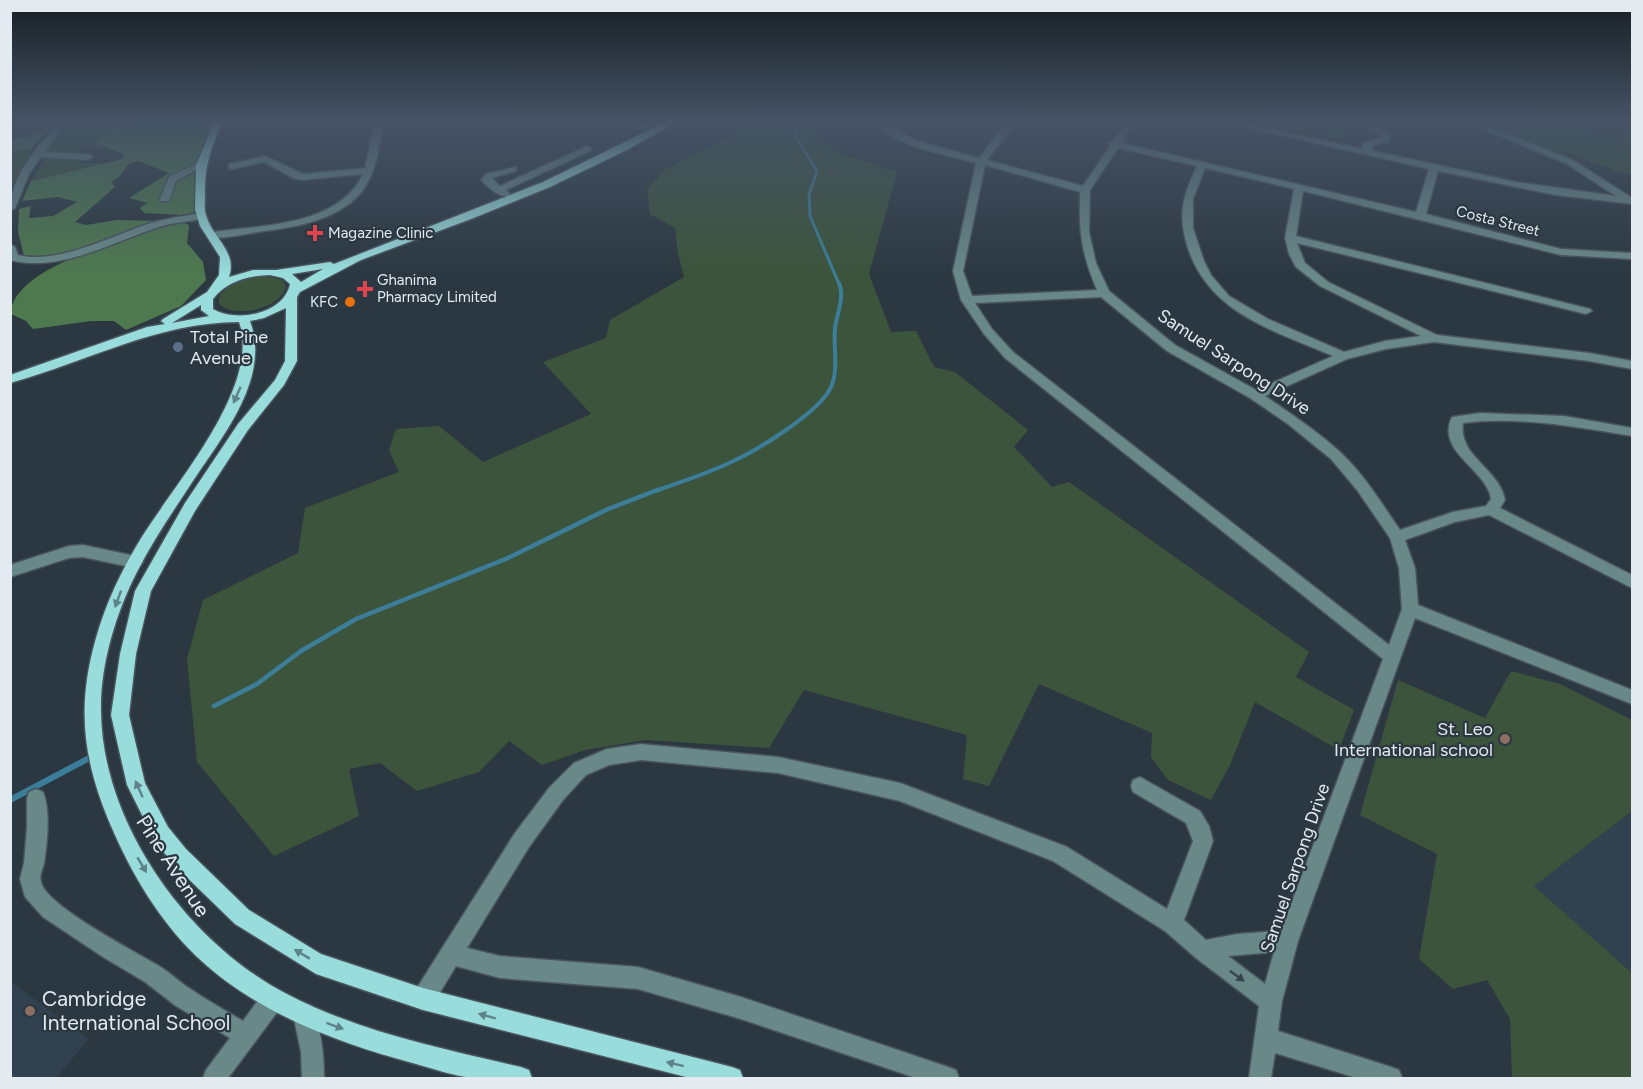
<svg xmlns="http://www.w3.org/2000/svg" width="1643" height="1089" font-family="Figtree,sans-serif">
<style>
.built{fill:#31414f}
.green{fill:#3c543c}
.forest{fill:#4e794f}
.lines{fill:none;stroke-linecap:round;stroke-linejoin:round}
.stream-far3{stroke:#3c7e9a;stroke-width:3}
.stream-far2{stroke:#3c7e9a;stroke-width:4}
.stream-far1{stroke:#3c7e9a;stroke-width:4.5}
.stream{stroke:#3c7e9a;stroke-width:6}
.minor-casing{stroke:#49545d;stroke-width:3}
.major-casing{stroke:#49545d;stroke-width:3}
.minor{fill:#698989;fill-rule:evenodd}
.major{fill:#98dcdc;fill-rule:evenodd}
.oneway{fill:#5d8287}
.oneway2{fill:#35444c}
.health-dot{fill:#e0444e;stroke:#2c3841;stroke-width:2}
.food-dot{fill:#e8710a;stroke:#2c3841;stroke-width:2}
.service-dot{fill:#5c6f8a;stroke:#2c3841;stroke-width:2}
.education-dot{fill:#8d6e63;stroke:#2c3841;stroke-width:2}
.labels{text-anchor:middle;stroke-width:4.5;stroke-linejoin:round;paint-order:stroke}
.far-street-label{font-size:15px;fill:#e3eaf0;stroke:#2c3841}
.far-poi-label{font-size:15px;fill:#e3eaf0;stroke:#2c3841;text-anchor:start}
.poi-label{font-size:18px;fill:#e3eaf0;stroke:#2c3841;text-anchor:start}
.street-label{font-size:18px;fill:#e3eaf0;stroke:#2c3841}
.near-street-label{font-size:21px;fill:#e3eaf0;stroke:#2c3841}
.near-poi-label{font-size:21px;fill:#e3eaf0;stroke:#2c3841;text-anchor:start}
</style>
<rect width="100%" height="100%" fill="#2c3841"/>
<g class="built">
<polygon points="1632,811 1632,973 1533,886"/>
<polygon points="11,982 89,1039 56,1078 11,1078"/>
</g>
<g class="green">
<polygon points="71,121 123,121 96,144 101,148 110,149 81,148 73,154 46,153"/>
<polygon points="721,121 814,121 818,137 840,154 897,172 869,274 891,332 916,331 934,367 955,372 1028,430 1014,447 1052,487 1069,482 1309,652 1296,677 1354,710 1339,750 1255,702 1230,765 1211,800 1168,780 1151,757 1152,733 1039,684 989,786 963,779 967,735 804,690 769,748 646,740 585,750 542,765 509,741 479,772 417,791 380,763 349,769 359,816 274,856 197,762 187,659 203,600 298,553 305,508 399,472 389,450 396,429 439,426 483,462 591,414 543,362 606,338 610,320 684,277 678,254 675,228 650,214 647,189 666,169 731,136 718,126"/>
<polygon points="1340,121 1353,124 1344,140 1261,122"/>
<path d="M1471,121H1559L1601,132L1632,130V174C1613,175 1610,164 1597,165L1565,151L1559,152Z"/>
<polygon points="31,149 31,150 11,195 11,152"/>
<polygon points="47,156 80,158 77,163 104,163 31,181"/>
<path d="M266,276L282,280L286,286C281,309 235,319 219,304V297C229,282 249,277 266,276Z"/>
<polygon points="1511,671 1560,684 1632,720 1632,811 1534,886 1632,973 1632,1078 1512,1078 1510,1019 1487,980 1453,989 1419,959 1437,854 1360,815 1398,680 1485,718"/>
</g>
<g class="forest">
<path d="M123,121H215L194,171L195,212L181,215L144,213L140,208L147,203L129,198L169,173L138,161L128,164L120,176L111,182L115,187L75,222L86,225L117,220L165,221C139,229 45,267 24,256L18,232L19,209L31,206L29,218L53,216L77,202L58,197L22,201L31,181L122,159L124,154L95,144Z"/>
<polygon points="50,127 31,149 11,152 11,138 26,138"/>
<path d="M182,222L189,225L187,243L203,262L206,280L181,306L126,330L114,321H91L33,329L26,321L11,314C10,267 133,237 170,224Z"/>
</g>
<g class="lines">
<polyline class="stream-far3" points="793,121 796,138 817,171 809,195 810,216 839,284"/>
<path class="stream-far2" d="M656,491C680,482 706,474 729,463C755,452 820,412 831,387C839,369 833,346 835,328C837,313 845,297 839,283"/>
<polyline class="stream-far1" points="214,706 257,684 301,651 356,619 508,558 608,509 660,489"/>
<polyline class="stream" points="10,800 93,756"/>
<g class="minor-casing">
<g id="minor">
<path d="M59,121H67L45,152L88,154L93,157L88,160L41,157L29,174L15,208L10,211C10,175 38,148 59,121Z"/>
<path d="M375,121H383C380,141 378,162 369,180C351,217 302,226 265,231C248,233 226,240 209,237L208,235L213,232C262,225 339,226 363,174L303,180L293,178L264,162L232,169L229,168V164L265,156L303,174L365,168Z"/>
<polygon points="607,121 626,121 664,129 660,132 611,124"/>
<path d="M874,121H883L915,140L979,158L1008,121H1017L987,160L1083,186L1110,146L1108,144L1113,141L1127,121H1135L1121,143L1416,212L1429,169L1219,121H1235L1363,149L1362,143L1381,138V135L1356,121H1367L1390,134L1388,142L1371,146L1374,151L1516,182L1616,196L1567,164L1463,121H1475L1573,160L1632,198V204L1556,195L1438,171L1426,214L1561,249L1632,253V259L1561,255L1303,191L1296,236L1590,309L1592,311L1586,314L1297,243L1305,263L1328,282L1437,335L1589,353L1632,361V369L1589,361L1434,342L1386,349L1347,359L1265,396C1290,413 1317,431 1340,452C1364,474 1382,504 1400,530L1453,512L1486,506L1491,499C1487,469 1435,452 1452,417L1480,413L1564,416L1632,428V436C1577,427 1519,416 1463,423C1458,457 1500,469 1505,500L1500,508L1632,575V588L1489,515L1455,522L1405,540L1415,568L1418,605L1632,690V704L1415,618L1298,941L1282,1001L1278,1031L1391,1067L1399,1070L1402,1078H1357L1275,1053L1271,1078H1249L1259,1006L1196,958L1165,931L1053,861L900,801L778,773L641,760L609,765L586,775L563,800L529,847L467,948L500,956L638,967L741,997L948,1067L956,1070L959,1078H916L741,1019L638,989L500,978L456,966L431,1007L423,1010L415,1007L412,999L415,991L515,833L549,788L574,763L607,749L641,744L778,757L900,783L1067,847L1167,909L1193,841L1186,823L1133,792L1131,786L1133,780L1140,777L1200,811L1209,826L1213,841L1184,920L1206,940L1237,934L1281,931L1383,659L1005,358L984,334L961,300L953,271L976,163C943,154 897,148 874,121ZM1118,148L1197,166C1182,198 1177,216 1189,251C1212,315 1276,331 1333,356L1256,390L1175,345L1109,291L1096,263L1089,232L1090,190ZM985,165L1080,192C1079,232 1081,252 1097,290L972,296L963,271ZM1205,168L1294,189L1285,238L1289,254L1296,267L1320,286L1421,336L1385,341L1344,352L1268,319L1229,296L1211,275L1204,261L1193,228V199ZM1101,297L1167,351L1250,398L1288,424L1331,459L1357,490L1390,538L1399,568L1402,609L1389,645L1013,352L992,329L975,303ZM1274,952L1265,984L1228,956Z"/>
<path d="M587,146L592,149L590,151L506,190L510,194L508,196C498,197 488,187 481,180L486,174L516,167V171L492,178L500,186Z"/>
<polygon points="196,164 204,166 176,181 169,201 161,201 160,199 169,177"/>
<path d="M201,213L206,216L205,218C189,222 174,222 159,227C112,242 60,273 10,260V244L15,247L18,255C58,265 113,235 151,223C168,218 184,216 201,213Z"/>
<polygon points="83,545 135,556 140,558 143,562 140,566 135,568 83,557 69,558 10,577 10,565 69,546"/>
<path d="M36,789L43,792C51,811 47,844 44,864C42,870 39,876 41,882C46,906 136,952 159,966C171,973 180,983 192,990C208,1001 226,1011 243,1021L265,991L273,988L281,991L284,999L281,1007L228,1078H203L206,1070L230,1038L176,1006L145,982L103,957L43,917L25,897L20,879L24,863L27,827V798L29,792Z"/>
<path d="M304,1003L312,1006C321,1029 324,1055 324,1078H302L301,1052L293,1014L296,1006Z"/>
</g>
</g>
<g class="major-casing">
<path id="major" d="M215,121H223C211,147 204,167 205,196C205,202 204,209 206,215C212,238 238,251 229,277L253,270H276L330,262L334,264L543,182L668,121H678L627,150L550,187L471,219L361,260L300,292L297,297V361L284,385L248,430L195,511L151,591L136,654L129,715L145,783L168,827L186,849L249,910L321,954L423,988L732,1067L740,1070L743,1078H690L423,1010L316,974L235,924L172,863L154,839L127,785L111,715L120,654L135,591L185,503L238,424L275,380L285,361L286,308L264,318L250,321C272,379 220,439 191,484C172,513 152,542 137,572C116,613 100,665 101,711C102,824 188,942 285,993C359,1032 440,1048 521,1067L529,1070L532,1078C513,1078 492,1081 473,1078C454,1076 434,1069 416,1064C338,1043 256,1013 196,956C159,920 131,873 111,826C83,761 76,707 96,638C106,603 121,571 140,540C172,487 262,387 239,322C154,323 90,361 10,383V375L147,327L165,324L161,321L163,319L207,292L219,275L220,257L200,226L195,209L196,165ZM323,269L301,282L292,274ZM270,275L283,278L290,284C284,314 236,323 213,309V299C227,281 248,276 270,275ZM201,305V310L209,316L172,323Z"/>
</g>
<use href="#minor" class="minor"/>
<use href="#major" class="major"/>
</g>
<defs><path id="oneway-solid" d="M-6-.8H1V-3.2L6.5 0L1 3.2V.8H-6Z" transform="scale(1.5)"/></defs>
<g class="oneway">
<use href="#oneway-solid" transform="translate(237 395) rotate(114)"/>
<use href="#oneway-solid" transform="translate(118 599) rotate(110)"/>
<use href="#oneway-solid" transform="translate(139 789) rotate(-114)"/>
<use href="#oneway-solid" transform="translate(142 865) rotate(59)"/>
<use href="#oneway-solid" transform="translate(302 954) rotate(-149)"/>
<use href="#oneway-solid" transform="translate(487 1016) rotate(-165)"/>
<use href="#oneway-solid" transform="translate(335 1026) rotate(20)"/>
<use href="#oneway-solid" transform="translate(675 1064) rotate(-166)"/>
</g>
<use class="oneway2" href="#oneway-solid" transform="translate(1237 976) rotate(36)"/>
<linearGradient id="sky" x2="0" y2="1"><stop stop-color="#181f24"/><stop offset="0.44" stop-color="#455365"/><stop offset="1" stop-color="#455365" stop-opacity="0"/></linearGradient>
<rect width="1643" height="273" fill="url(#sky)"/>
<g class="health-dot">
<path d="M312 224h6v6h6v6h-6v6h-6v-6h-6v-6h6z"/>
<path d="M362 280h6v6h6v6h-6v6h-6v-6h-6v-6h6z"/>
</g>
<circle class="food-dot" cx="350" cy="302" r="6"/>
<circle class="service-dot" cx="178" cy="347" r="6"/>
<g class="education-dot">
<circle cx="1505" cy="739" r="6"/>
<circle cx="30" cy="1011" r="6"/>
</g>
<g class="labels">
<g class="far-street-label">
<text transform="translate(1498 221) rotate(14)" y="5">Costa Street</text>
</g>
<g class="far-poi-label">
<text x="328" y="238">Magazine Clinic</text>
<text x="377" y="285">Ghanima<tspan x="377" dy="17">Pharmacy Limited</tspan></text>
<text x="338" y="307" text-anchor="end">KFC</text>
</g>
<g class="poi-label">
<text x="190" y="343">Total Pine<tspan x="190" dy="21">Avenue</tspan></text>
<text x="1493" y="735" text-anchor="end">St. Leo<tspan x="1493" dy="21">International school</tspan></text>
</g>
<g class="street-label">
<text transform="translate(1234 362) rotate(33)" y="6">Samuel Sarpong Drive</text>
<text transform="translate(1295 868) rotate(-71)" y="6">Samuel Sarpong Drive</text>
</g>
<g class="near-street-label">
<text transform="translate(173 866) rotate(57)" y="7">Pine Avenue</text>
</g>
<g class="near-poi-label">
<text x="42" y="1006">Cambridge<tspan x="42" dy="24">International School</tspan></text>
</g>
</g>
<rect width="1643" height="1089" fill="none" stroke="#e3eaf0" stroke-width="24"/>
</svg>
